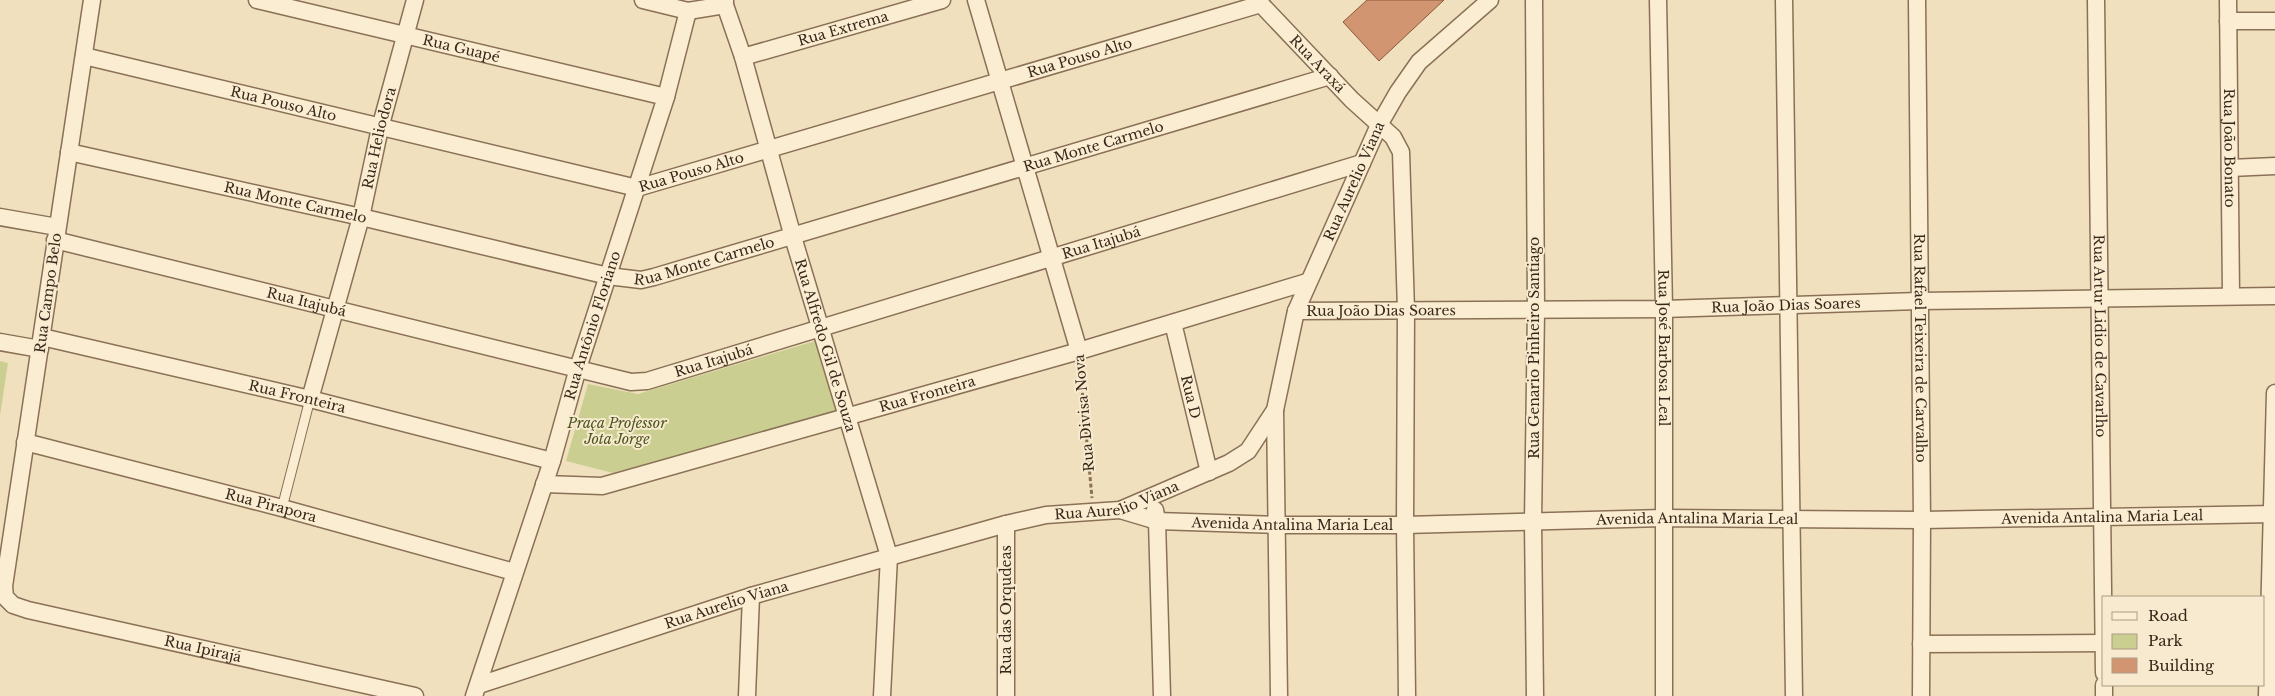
<svg xmlns="http://www.w3.org/2000/svg" width="2275" height="696" font-family="'Libre Baskerville',serif">
<style>
.green{fill:#cacf91}
.building{fill:#d19671;stroke:#8b573a}
.lines{fill:none;stroke-linecap:round;stroke-linejoin:round}
.service-casing{stroke:#8a7056;stroke-width:11}
.minor-casing{stroke:#8a7056;stroke-width:19}
.path{stroke:#8a7056;stroke-width:3;stroke-dasharray:4 2.5;stroke-linecap:butt}
.service{stroke:#fbedd2;stroke-width:9}
.minor{stroke:#fbedd2;stroke-width:16}
.labels{text-anchor:middle;stroke-width:4;stroke-linejoin:round;paint-order:stroke}
.street-label{font-size:14px;fill:#38281b;stroke:#f8eace}
.park-label{font-size:14px;font-style:italic;fill:#4b5620;stroke:#f8eace}
</style>
<rect width="100%" height="100%" fill="#f1e0be"/>
<g class="green">
<polygon points="815,341 836,412 613,473 566,461 588,384 638,394"/>
<polygon points="0,361 8,363 0,416"/>
</g>
<polygon class="building" points="1367,0 1444,0 1379,61 1343,22"/>
<g class="lines">
<g class="service-casing">
<polyline id="service" points="282,508 310,399"/>
</g>
<g class="minor-casing">
<g id="minor">
<path id="s1" d="M92,0L4,586L5,597L13,605L28,610L415,696"/>
<path id="s2" d="M257,0L666,97"/>
<polyline points="643,0 688,11 725,5"/>
<path id="s3" d="M725,0V5L743,57L793,237L889,556L882,696"/>
<polyline points="976,0 1079,351"/>
<path id="s4" d="M1257,0L1352,100L1393,137L1401,152L1406,310L1405,525L1407,696"/>
<polyline points="1534,0 1536,310 1533,522 1535,696"/>
<path id="s5" d="M1658,0L1664,309V696"/>
<polyline points="1784,0 1794,696"/>
<path id="s6" d="M1917,0L1922,520L1921,696"/>
<path id="s7" d="M2096,0L2104,673"/>
<path id="s8" d="M2228,0L2231,295"/>
<polyline points="2228,21 2275,21"/>
<path id="s9" d="M84,56L637,188L1261,4"/>
<path id="s10" d="M743,57L942,0"/>
<path id="s11" d="M69,152L361,217L608,276L641,280L654,277L1330,76"/>
<polyline points="2230,168 2275,166"/>
<polyline points="0,217 57,227"/>
<path id="s12" d="M55,240L631,382L647,381L1362,163"/>
<path id="s13" d="M1296,311L1664,309L1919,301L2275,296"/>
<path id="s14" d="M1173,323L1209,472"/>
<path id="s15" d="M42,337L310,399L552,461"/>
<polyline points="0,342 40,349"/>
<path id="s16" d="M310,399L361,217L380,128L415,0"/>
<polyline points="1275,410 1279,696"/>
<path id="s17" d="M25,442L282,508L514,572"/>
<path id="s18" d="M544,484L602,486L1079,351L1307,282"/>
<path id="s19" d="M1120,510L1157,521L1278,525H1405L1663,518L1922,520L2275,514"/>
<polyline points="1155,510 1157,521 1162,696"/>
<polyline points="1006,524 1006,696"/>
<polyline points="1921,644 2104,643"/>
<path id="s20" d="M479,685L751,596L1006,524L1046,515L1120,510L1229,463L1248,451L1275,410L1296,311L1379,125L1398,92L1419,62L1490,0"/>
<polyline points="2104,685 2104,696"/>
<path id="s21" d="M474,696L552,461L578,368L666,97L688,11"/>
<polyline points="747,696 751,596"/>
<polyline points="2267,696 2275,393"/>
</g>
</g>
<polyline class="path" points="1080,367 1092,498"/>
<use href="#service" class="service"/>
<use href="#minor" class="minor"/>
</g>
<g class="labels">
<g class="street-label">
<text dy="5" stroke="none"><textPath href="#s10" startOffset="104">Rua Extrema</textPath></text>
<text dy="5" stroke="none"><textPath href="#s2" startOffset="210">Rua Guapé</textPath></text>
<text dy="5" stroke="none"><textPath href="#s9" startOffset="1030">Rua Pouso Alto</textPath></text>
<text dy="5" stroke="none"><textPath href="#s4" startOffset="88">Rua Araxá</textPath></text>
<text dy="5" stroke="none"><textPath href="#s9" startOffset="205">Rua Pouso Alto</textPath></text>
<text dy="5" stroke="none"><textPath href="#s16" startOffset="270">Rua Heliodora</textPath></text>
<text dy="5" stroke="none"><textPath href="#s11" startOffset="1058">Rua Monte Carmelo</textPath></text>
<text dy="5" stroke="none"><textPath href="#s8" startOffset="148">Rua João Bonato</textPath></text>
<text dy="5" stroke="none"><textPath href="#s9" startOffset="625">Rua Pouso Alto</textPath></text>
<text dy="5" stroke="none"><textPath href="#s20" startOffset="1100">Rua Aurelio Viana</textPath></text>
<text dy="5" stroke="none"><textPath href="#s11" startOffset="232">Rua Monte Carmelo</textPath></text>
<text dy="5" stroke="none"><textPath href="#s12" startOffset="1084">Rua Itajubá</textPath></text>
<text dy="5" stroke="none"><textPath href="#s11" startOffset="652">Rua Monte Carmelo</textPath></text>
<text transform="translate(48 293) rotate(-82)" y="5">Rua Campo Belo</text>
<text dy="5" stroke="none"><textPath href="#s12" startOffset="259">Rua Itajubá</textPath></text>
<text dy="5" stroke="none"><textPath href="#s13" startOffset="490">Rua João Dias Soares</textPath></text>
<text dy="5" stroke="none"><textPath href="#s13" startOffset="85">Rua João Dias Soares</textPath></text>
<text dy="5" stroke="none"><textPath href="#s21" startOffset="389">Rua Antônio Floriano</textPath></text>
<text dy="5" stroke="none"><textPath href="#s7" startOffset="336">Rua Artur Lidio de Cavarlho</textPath></text>
<text dy="5" stroke="none"><textPath href="#s3" startOffset="360">Rua Alfredo Gil de Souza</textPath></text>
<text transform="translate(1534 348) rotate(-90)" y="5">Rua Genario Pinheiro Santiago</text>
<text dy="5" stroke="none"><textPath href="#s5" startOffset="348">Rua José Barbosa Leal</textPath></text>
<text dy="5" stroke="none"><textPath href="#s6" startOffset="348">Rua Rafael Teixeira de Carvalho</textPath></text>
<text dy="5" stroke="none"><textPath href="#s12" startOffset="679">Rua Itajubá</textPath></text>
<text dy="5" stroke="none"><textPath href="#s18" startOffset="396">Rua Fronteira</textPath></text>
<text dy="5" stroke="none"><textPath href="#s15" startOffset="262">Rua Fronteira</textPath></text>
<text dy="5" stroke="none"><textPath href="#s14" startOffset="76">Rua D</textPath></text>
<text transform="translate(1084 413) rotate(-95)" y="5">Rua Divisa Nova</text>
<text dy="5" stroke="none"><textPath href="#s20" startOffset="665">Rua Aurelio Viana</textPath></text>
<text dy="5" stroke="none"><textPath href="#s17" startOffset="254">Rua Pirapora</textPath></text>
<text dy="5" stroke="none"><textPath href="#s19" startOffset="984">Avenida Antalina Maria Leal</textPath></text>
<text dy="5" stroke="none"><textPath href="#s19" startOffset="579">Avenida Antalina Maria Leal</textPath></text>
<text dy="5" stroke="none"><textPath href="#s19" startOffset="174">Avenida Antalina Maria Leal</textPath></text>
<text dy="5" stroke="none"><textPath href="#s20" startOffset="260">Rua Aurelio Viana</textPath></text>
<text transform="translate(1006 610) rotate(-90)" y="5">Rua das Orqudeas</text>
<text dy="5" stroke="none"><textPath href="#s1" startOffset="810">Rua Ipirajá</textPath></text>
</g>
<g class="park-label">
<text x="617" y="428">Praça Professor<tspan x="617" dy="16">Jota Jorge</tspan></text>
</g>
</g>
<rect x="2102" y="596" width="162" height="90" fill="#f8eace" stroke="#ab9c86"/>
<rect x="2112" y="612" width="25" height="8" fill="#fbedd2" stroke="#ab9c86"/>
<text x="2148" y="621" font-size="15" fill="#38281b">Road</text>
<rect x="2112" y="634" width="25" height="15" fill="#cacf91" stroke="#ab9c86"/>
<text x="2148" y="646" font-size="15" fill="#38281b">Park</text>
<rect x="2112" y="658" width="25" height="15" fill="#d19671" stroke="#ab9c86"/>
<text x="2148" y="671" font-size="15" fill="#38281b">Building</text>
</svg>
